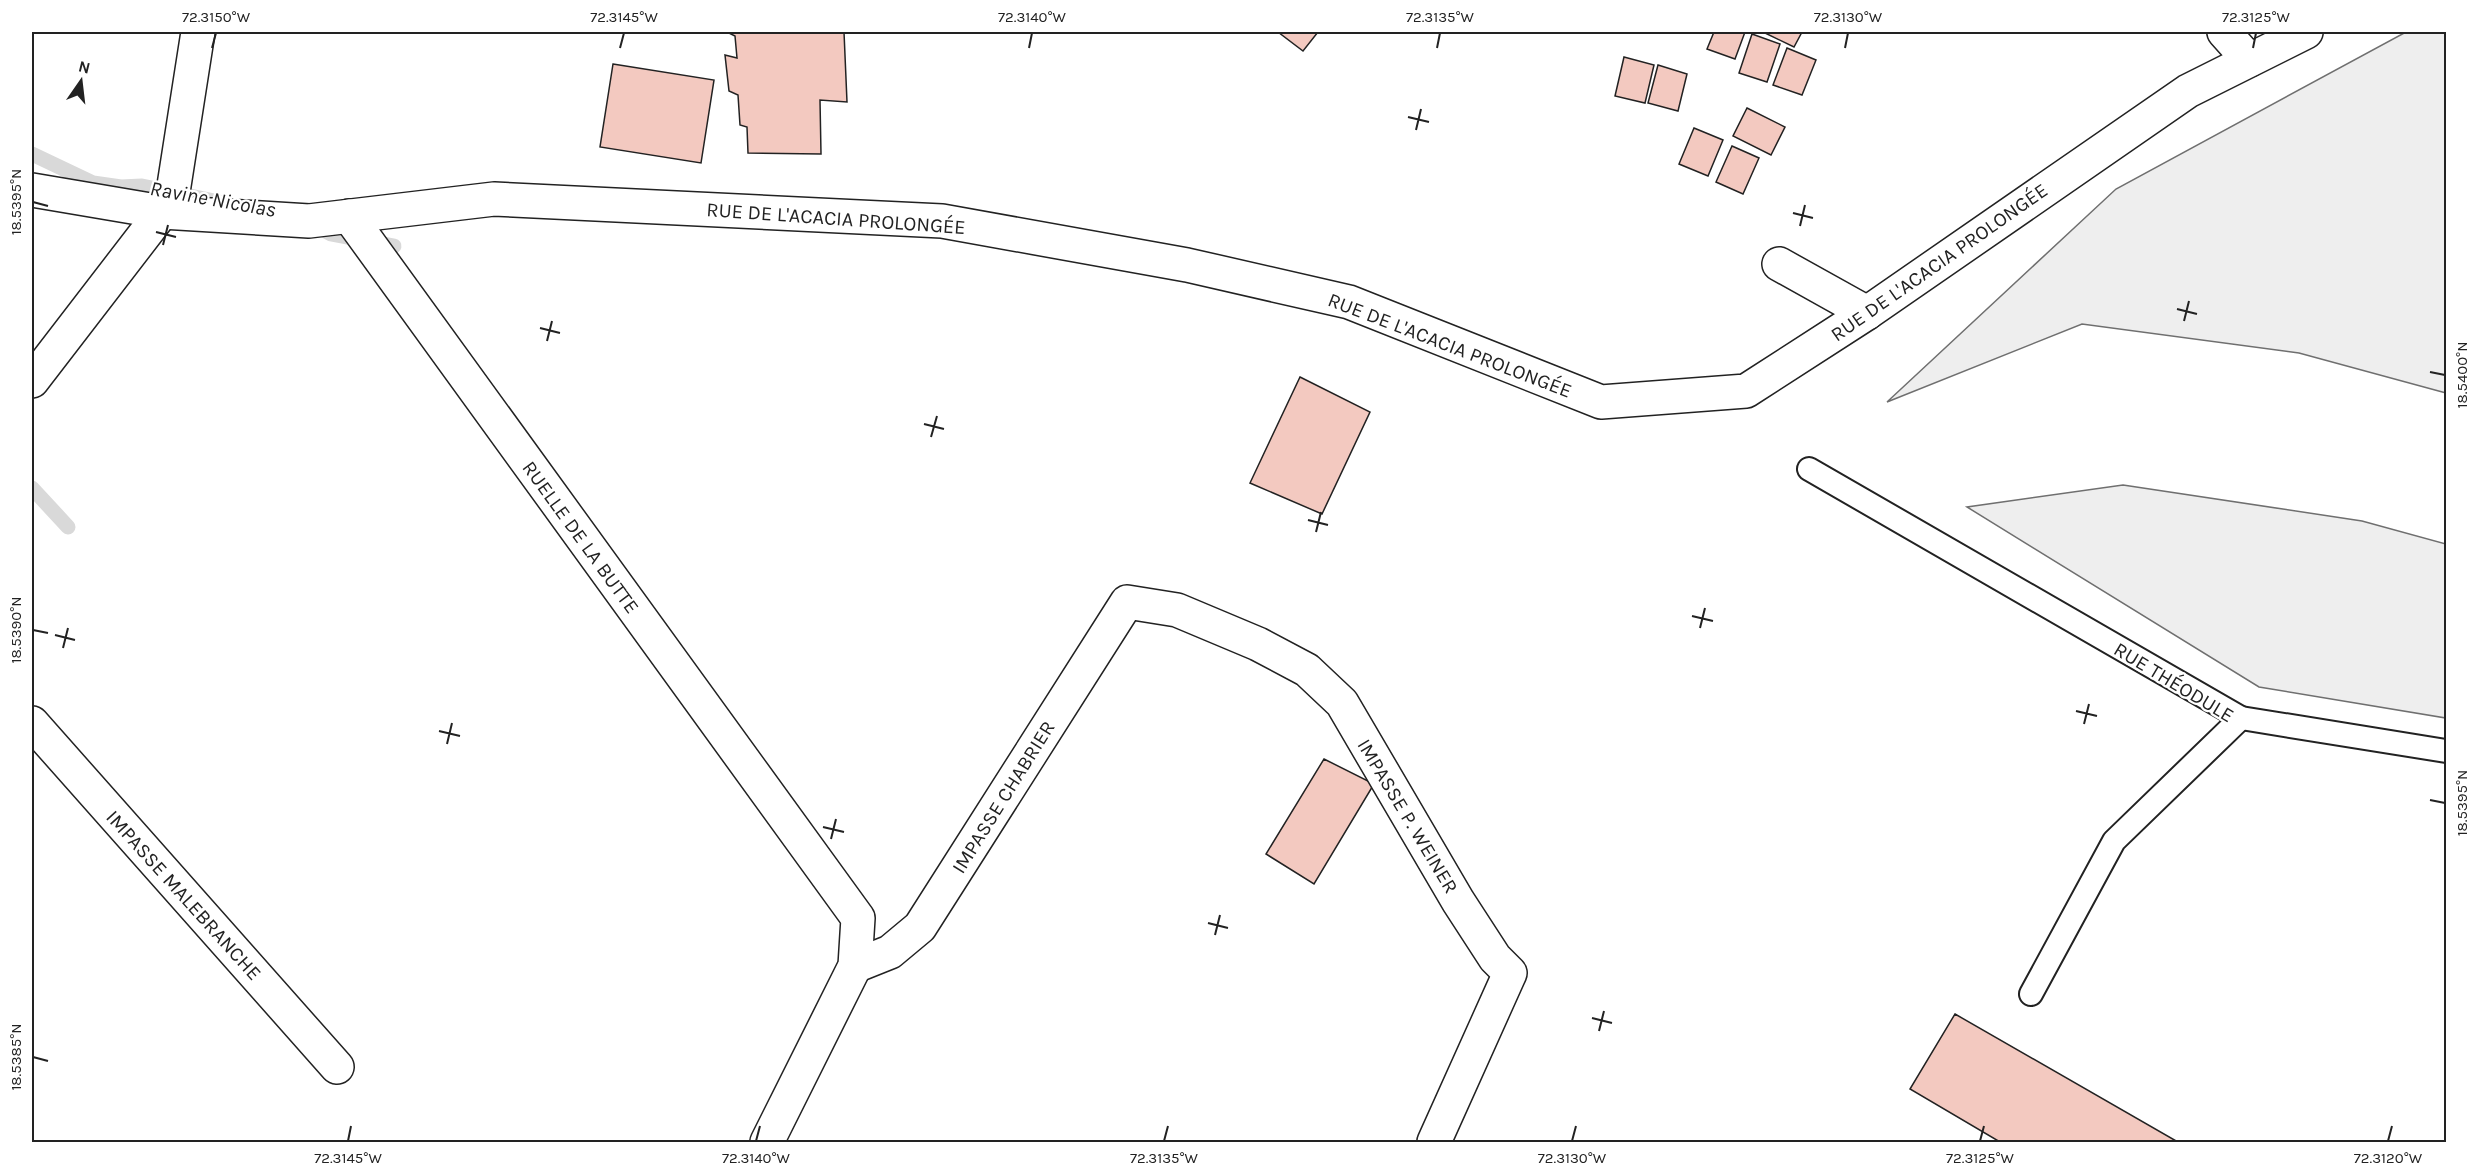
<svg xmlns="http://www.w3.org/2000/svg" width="2478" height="1174" font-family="Karla,sans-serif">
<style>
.green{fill:#eee;stroke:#6f6f6f;stroke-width:1.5}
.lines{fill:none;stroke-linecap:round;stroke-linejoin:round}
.stream{stroke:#d9d9d9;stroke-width:15}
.building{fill:#f3c9c0;stroke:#222;stroke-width:1.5}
.service-casing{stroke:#222;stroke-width:26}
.minor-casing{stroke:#222;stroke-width:36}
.tertiary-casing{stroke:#222;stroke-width:36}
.service{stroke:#fff;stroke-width:22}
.minor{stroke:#fff;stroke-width:33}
.tertiary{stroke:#fff;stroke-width:33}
.ticks{fill:none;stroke:#222;stroke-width:2}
.labels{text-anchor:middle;stroke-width:4.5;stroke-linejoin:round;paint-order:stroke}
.street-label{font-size:20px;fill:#222;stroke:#fff}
.water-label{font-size:21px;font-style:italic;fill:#222;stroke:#fff}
.neatline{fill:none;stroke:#222;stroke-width:2}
.ticks-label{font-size:15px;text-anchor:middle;fill:#222}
</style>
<rect width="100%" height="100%" fill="#fff"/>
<g class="green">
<polygon points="2406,32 2446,32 2446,393 2299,353 2082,324 1887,402 2116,189"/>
<polygon points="2123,485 2362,521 2446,544 2446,718 2259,687 1967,507"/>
</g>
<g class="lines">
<g class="stream">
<polyline points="32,154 93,183 121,187 142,186 219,202"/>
<polyline points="317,226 331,234 394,246"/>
<polyline points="32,488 68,527"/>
</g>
</g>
<g class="building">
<polygon points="727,32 844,32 847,102 820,100 821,154 748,153 747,127 740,125 738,95 729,91 725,55 737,58 735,36"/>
<polygon points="1278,32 1318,32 1303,51"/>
<polygon points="1714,32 1745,32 1735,59 1707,49"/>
<polygon points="1763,32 1802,32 1794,47"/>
<polygon points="1752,34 1780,44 1767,82 1739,73"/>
<polygon points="1787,48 1816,60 1802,95 1773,85"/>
<polygon points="1624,57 1654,65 1645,103 1615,96"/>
<polygon points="613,64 714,80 701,163 600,147"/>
<polygon points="1658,65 1687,74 1678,111 1648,103"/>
<polygon points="1747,108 1785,127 1771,155 1733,136"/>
<polygon points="1694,128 1723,140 1708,176 1679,164"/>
<polygon points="1732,146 1759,158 1743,194 1716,182"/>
<polygon points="1300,377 1370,412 1322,514 1250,483"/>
<polygon points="1324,759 1374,784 1314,884 1266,854"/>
<polygon points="1955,1014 2178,1142 2000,1142 1910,1089"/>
</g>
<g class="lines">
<g class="service-casing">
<g id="service">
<polyline points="1809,469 2241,718 2114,841 2031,994"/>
<polyline points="2241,718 2446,751"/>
</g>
</g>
<g class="minor-casing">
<g id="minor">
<polyline points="2224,32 2249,60"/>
<polyline points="349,216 858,918 855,966 767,1142"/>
<polyline points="1779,264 1867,313"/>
<polyline points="32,381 162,212 173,192 198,32"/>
<polyline points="32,723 337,1067"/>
<polyline points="855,966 890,952 920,927 1127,602 1177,610 1258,644 1307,670 1342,703 1458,901 1495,958 1510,973 1434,1142"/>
</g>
</g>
<g class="tertiary-casing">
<polyline id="tertiary" points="32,190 162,212 309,221 494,199 942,221 1187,265 1349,302 1601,402 1746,391 1867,313 2188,91 2306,32"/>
</g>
<use href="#service" class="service"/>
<use href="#minor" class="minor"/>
<use href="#tertiary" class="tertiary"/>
</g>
<path class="ticks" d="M212,48L216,33M620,48L624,33M1029,48L1032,33M1437,48L1440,33M1845,48L1848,33M2253,48L2256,33M1408,117L1429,122M1416,130L1421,109M33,202L48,206M1793,213L1813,218M1800,226L1805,205M156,232L176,237M163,245L168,225M2177,309L2197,314M2184,321L2189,301M540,328L560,333M547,341L552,321M2430,372L2445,375M924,424L944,429M931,437L937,416M1308,520L1328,525M1316,532L1321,512M1692,616L1713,621M1700,628L1705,608M33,630L48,633M55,635L75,640M63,648L68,628M2076,711L2097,716M2084,724L2089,704M439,731L460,736M447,744L452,723M2430,800L2445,803M823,827L844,832M831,839L836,819M1208,923L1228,928M1215,935L1220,915M1592,1018L1612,1023M1599,1031L1604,1011M33,1057L48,1061M348,1141L351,1126M756,1141L760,1126M1164,1141L1168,1126M1572,1141L1576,1126M1980,1141L1984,1126M2388,1141L2392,1126"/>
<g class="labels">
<g class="street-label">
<text transform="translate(836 218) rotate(4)" y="7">RUE DE L'ACACIA PROLONGÉE</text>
<text transform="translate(1939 262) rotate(-35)" y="7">RUE DE L'ACACIA PROLONGÉE</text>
<text transform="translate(1450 345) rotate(21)" y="7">RUE DE L'ACACIA PROLONGÉE</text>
<text transform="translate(581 537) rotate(54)" y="7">RUELLE DE LA BUTTE</text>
<text transform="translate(2174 682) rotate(31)" y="7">RUE THÉODULE</text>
<text transform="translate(1003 797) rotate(-58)" y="7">IMPASSE CHABRIER</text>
<text transform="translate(1408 816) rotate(59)" y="7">IMPASSE P. WEINER</text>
<text transform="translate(184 895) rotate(48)" y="7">IMPASSE MALEBRANCHE</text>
</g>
<g class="water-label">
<text transform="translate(213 199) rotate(10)" y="7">Ravine Nicolas</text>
</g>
</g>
<rect width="2478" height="1174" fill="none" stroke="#ffffff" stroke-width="66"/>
<g transform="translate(81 81) rotate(14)" stroke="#ffffff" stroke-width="4.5" paint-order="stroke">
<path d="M0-4.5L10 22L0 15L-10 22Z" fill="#222222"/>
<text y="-9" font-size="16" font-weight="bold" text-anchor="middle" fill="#222222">N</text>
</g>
<rect x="33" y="33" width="2412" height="1108" class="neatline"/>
<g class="ticks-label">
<text x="216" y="22">72.3150°W</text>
<text x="624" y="22">72.3145°W</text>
<text x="1032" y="22">72.3140°W</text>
<text x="1440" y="22">72.3135°W</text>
<text x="1848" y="22">72.3130°W</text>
<text x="2256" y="22">72.3125°W</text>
<text transform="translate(16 202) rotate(-90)" y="5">18.5395°N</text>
<text transform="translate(2462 375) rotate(-90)" y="5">18.5400°N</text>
<text transform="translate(16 630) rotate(-90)" y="5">18.5390°N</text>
<text transform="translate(2462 803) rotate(-90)" y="5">18.5395°N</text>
<text transform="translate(16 1057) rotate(-90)" y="5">18.5385°N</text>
<text x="348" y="1163">72.3145°W</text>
<text x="756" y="1163">72.3140°W</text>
<text x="1164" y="1163">72.3135°W</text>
<text x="1572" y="1163">72.3130°W</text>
<text x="1980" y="1163">72.3125°W</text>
<text x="2388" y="1163">72.3120°W</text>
</g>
</svg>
